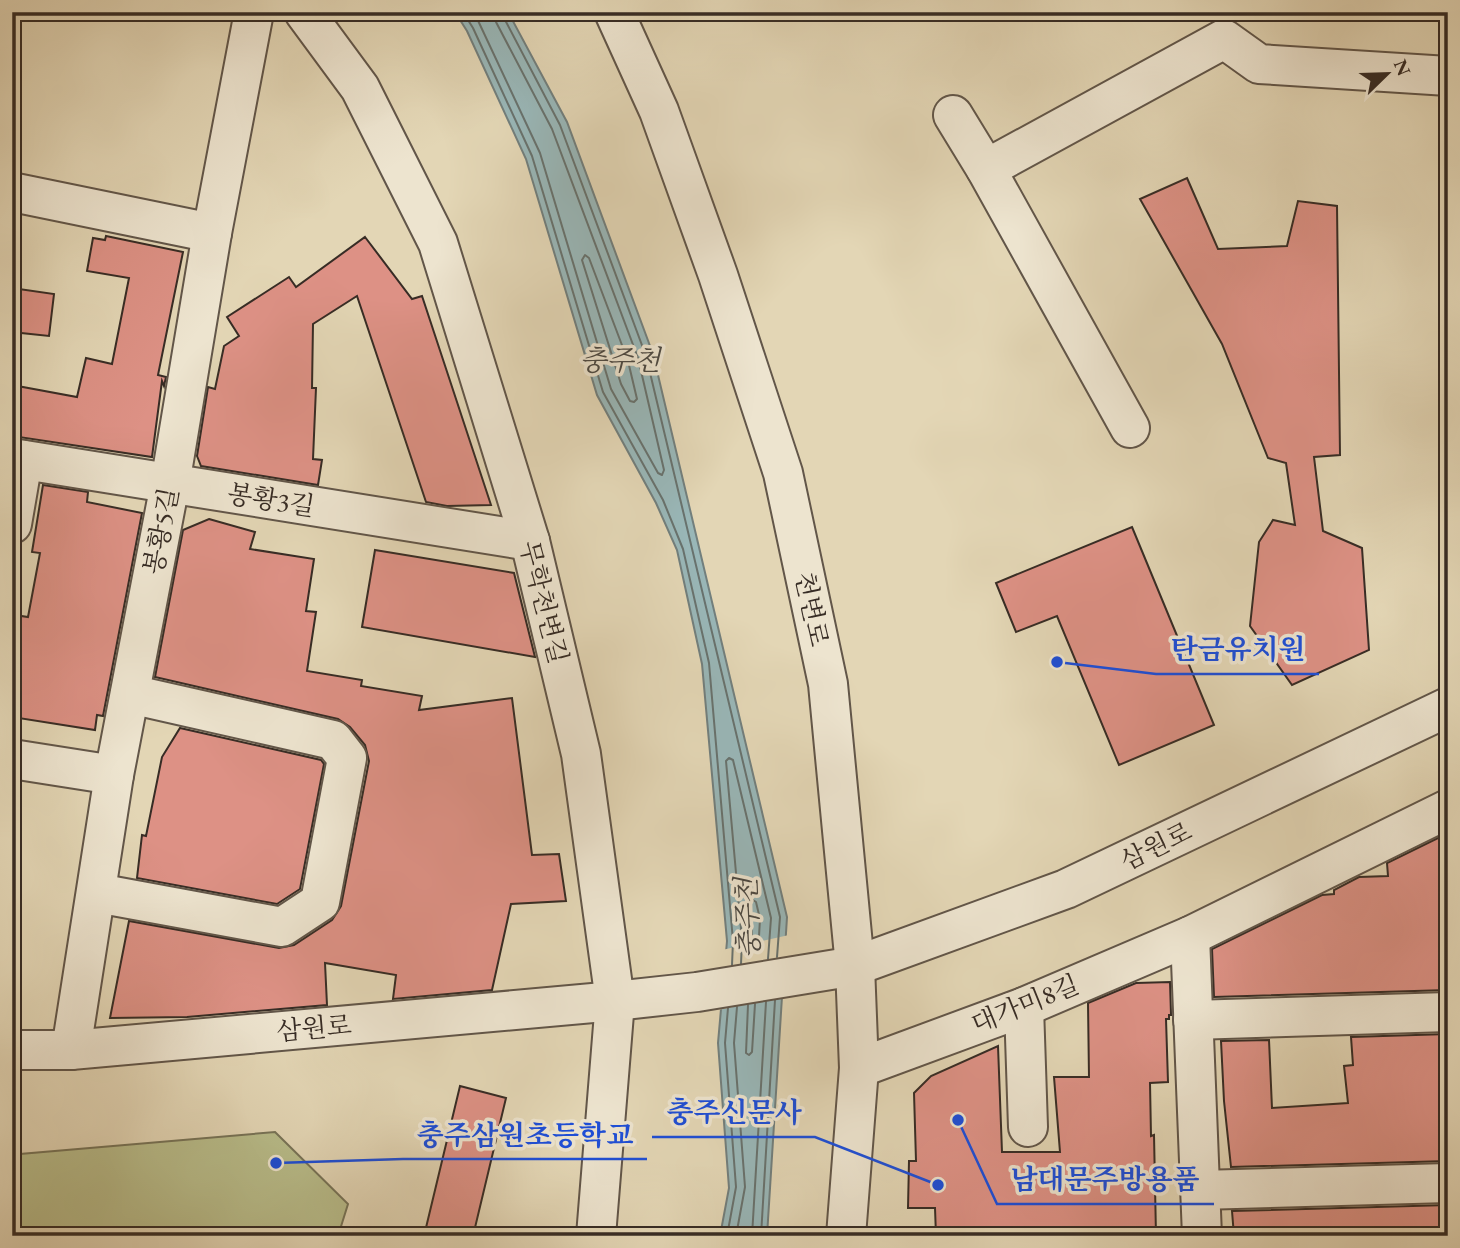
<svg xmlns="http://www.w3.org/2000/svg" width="1460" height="1248" font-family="'EB Garamond','Noto Serif KR',serif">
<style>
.green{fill:#b8bc8a;stroke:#787458;stroke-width:2}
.water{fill:#99b7b8;stroke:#727f7d;stroke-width:2}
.pier{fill:#e3d6b5}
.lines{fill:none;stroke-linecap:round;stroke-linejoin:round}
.shore{stroke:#68726e;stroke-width:2}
.building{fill:#dd9185;stroke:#372c25;stroke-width:2}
.minor-casing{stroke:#625649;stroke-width:42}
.minor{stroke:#ede4cf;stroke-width:38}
.labels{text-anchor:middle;stroke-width:7;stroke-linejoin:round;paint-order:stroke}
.street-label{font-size:26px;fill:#372c25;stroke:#ede4cf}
.water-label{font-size:28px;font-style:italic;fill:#4b4842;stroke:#ede4cf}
.leader{fill:none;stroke:#1d4ed8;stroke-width:2.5}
.callout-dot{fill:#1d4ed8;stroke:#ede4cf;stroke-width:2.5}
.callout-label{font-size:28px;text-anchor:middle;font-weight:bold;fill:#1d4ed8;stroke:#ede4cf;stroke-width:7;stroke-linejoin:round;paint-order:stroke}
</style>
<rect width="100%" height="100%" fill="#e3d6b5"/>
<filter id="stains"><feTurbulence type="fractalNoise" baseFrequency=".00286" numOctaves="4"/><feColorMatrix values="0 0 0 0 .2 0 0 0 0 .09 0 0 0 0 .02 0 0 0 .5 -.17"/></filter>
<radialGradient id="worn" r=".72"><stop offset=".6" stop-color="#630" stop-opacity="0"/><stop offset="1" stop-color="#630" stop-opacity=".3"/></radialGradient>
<polygon class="green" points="275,1132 348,1204 338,1236 12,1236 12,1164 20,1154"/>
<polygon class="water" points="455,12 508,12 567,122 653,354 787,917 767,1236 720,1236 729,1188 718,1043 727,941 702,664 677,550 656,503 597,395 526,159 467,31"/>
<polygon class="pier" points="789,935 785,997 718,1010 722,950"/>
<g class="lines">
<g class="shore">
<polyline points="463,12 473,28 532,156 603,392 663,500 683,549 709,663 733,941 732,965"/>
<polyline points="474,12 540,153 611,389 658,473 662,475 664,470 638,358 552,129 496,22 494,12"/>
<polyline points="503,12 504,18 560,125 646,356 780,917 777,957"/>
<polygon points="585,255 589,258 628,361 637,399 634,402 630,401 621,384 582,260"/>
<polygon points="753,900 756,902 760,919 759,936 756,939 752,936 750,903"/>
<polyline points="741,964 742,940 726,761 729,758 733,760 771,918 768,959"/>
<polyline points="748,1005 746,1053 749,1055 752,1052 755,1004"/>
<polyline points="727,1236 736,1187 725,1043 728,1008"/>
<polyline points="736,1236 745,1187 734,1043 737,1007"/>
<polyline points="752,1236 766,1002"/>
<polyline points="761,1236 775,1000"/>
</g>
</g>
<g class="building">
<polygon points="1187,178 1218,249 1287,246 1298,201 1337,206 1340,455 1314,457 1323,531 1362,548 1369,650 1292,685 1250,626 1259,542 1273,520 1295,525 1286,463 1268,458 1222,344 1140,199"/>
<polygon points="106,236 183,252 158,375 166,377 164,386 162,381 152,457 12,436 12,385 77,397 86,358 112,364 129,278 87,271 93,238 105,240"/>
<polygon points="365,237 412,299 422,296 491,505 447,506 426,502 357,296 313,324 312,388 316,388 313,459 322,460 318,485 201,466 197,456 208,387 215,389 224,346 239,336 227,317 289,277 296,287"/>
<polygon points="12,288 54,294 49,336 12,332"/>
<polygon points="43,485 88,492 87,502 142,513 103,716 97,715 95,730 12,717 12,675 21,616 28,617 40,553 32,552"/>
<polygon points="209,519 255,532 250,549 314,559 306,611 316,612 307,671 362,680 361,686 422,696 419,710 512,698 532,855 559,854 566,901 511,904 492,990 393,999 396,975 325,963 327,1005 187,1017 110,1018 129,921 279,948 294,945 332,920 341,906 369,761 365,745 350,727 338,719 155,677 183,530"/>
<polygon points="1132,527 1214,725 1119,765 1057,616 1016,632 996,583"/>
<polygon points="375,550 514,573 535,657 362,627"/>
<polygon points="180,728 321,760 324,764 300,889 277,904 137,878 142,835 146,836 162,757"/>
<polygon points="1440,837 1448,952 1448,990 1214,997 1212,949 1322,895 1334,894 1334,890 1359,877 1388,876 1387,863"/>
<polygon points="1170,982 1171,1015 1169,1015 1169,1019 1166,1019 1168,1082 1150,1083 1151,1136 1154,1135 1156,1236 936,1236 935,1208 908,1208 909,1161 916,1161 914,1093 931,1076 998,1046 1002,1152 1060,1152 1054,1077 1089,1077 1088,1003 1136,983"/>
<polygon points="1448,1034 1448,1161 1231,1167 1224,1101 1221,1041 1269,1040 1272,1108 1348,1103 1344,1066 1353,1065 1351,1037"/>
<polygon points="460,1086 506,1098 473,1236 424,1236"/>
<polygon points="1448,1205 1448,1236 1234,1236 1232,1211"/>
</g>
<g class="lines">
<g class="minor-casing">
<g id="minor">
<polyline points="304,12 360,88 438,243 530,541 581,754 615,1001 596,1236"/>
<polyline points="614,12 659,111 718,275 783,473 828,684 855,966 859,1068 846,1236"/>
<polyline points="953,115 986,169 1130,428"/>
<polyline points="986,169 1224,39 1259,64 1448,76"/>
<polyline points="12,192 212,233"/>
<polyline points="12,458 530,541"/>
<polyline points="12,524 23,460"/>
<polyline points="12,759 114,775"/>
<polyline points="97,893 282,927 320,902 347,758 333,740 130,694"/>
<polyline points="1190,936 1202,1236"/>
<polyline points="1024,1007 1028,1127"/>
<polyline points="1193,1020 1448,1012"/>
<polyline points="12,1050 71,1050 615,1001 697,992 855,966 1066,889 1448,707"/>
<polyline points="71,1050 114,775 170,484 212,233 254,12"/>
<polyline points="859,1068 1024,1007 1190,936 1448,809"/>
<polyline points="1200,1190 1448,1183"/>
</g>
</g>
<use href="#minor" class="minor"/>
</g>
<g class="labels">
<g class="street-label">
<text transform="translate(271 500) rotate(9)" y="9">봉황3길</text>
<text transform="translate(161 531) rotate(-79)" y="9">봉황5길</text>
<text transform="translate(544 602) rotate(76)" y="9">무학천변길</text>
<text transform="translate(812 609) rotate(78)" y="9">천변로</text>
<text transform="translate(1156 846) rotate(-26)" y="9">삼원로</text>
<text transform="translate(1025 1004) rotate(-22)" y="9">대가미8길</text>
<text transform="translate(314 1028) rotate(-5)" y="9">삼원로</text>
</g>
<g class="water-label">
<text x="620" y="370">충주천</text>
<text transform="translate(747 918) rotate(-92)" y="10">충주천</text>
</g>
</g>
<path class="leader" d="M1057 662L1156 674H1319M938 1185L815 1137H652M276 1163L403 1159H647M958 1120L997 1204H1214"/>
<g class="callout-dot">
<circle cx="1057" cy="662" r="7"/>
<circle cx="938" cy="1185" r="7"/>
<circle cx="276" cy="1163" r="7"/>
<circle cx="958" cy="1120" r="7"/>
</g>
<g class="callout-label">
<text x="1238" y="659">탄금유치원</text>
<text x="734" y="1122">충주신문사</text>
<text x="525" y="1145">충주삼원초등학교</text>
<text x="1105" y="1189">남대문주방용품</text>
</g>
<rect width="1460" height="1248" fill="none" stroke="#e3d6b5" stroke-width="42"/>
<rect x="14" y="14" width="1432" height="1220" fill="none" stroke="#372c25" stroke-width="3.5"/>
<rect x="21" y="21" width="1418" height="1206" fill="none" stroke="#372c25" stroke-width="2"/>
<g transform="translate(1387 74) rotate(67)" stroke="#ede4cf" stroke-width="5" paint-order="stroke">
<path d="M0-5L12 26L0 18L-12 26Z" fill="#372c25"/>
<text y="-10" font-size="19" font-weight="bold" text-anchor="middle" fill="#372c25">N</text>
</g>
<rect width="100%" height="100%" filter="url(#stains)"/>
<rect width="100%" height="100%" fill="url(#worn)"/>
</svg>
